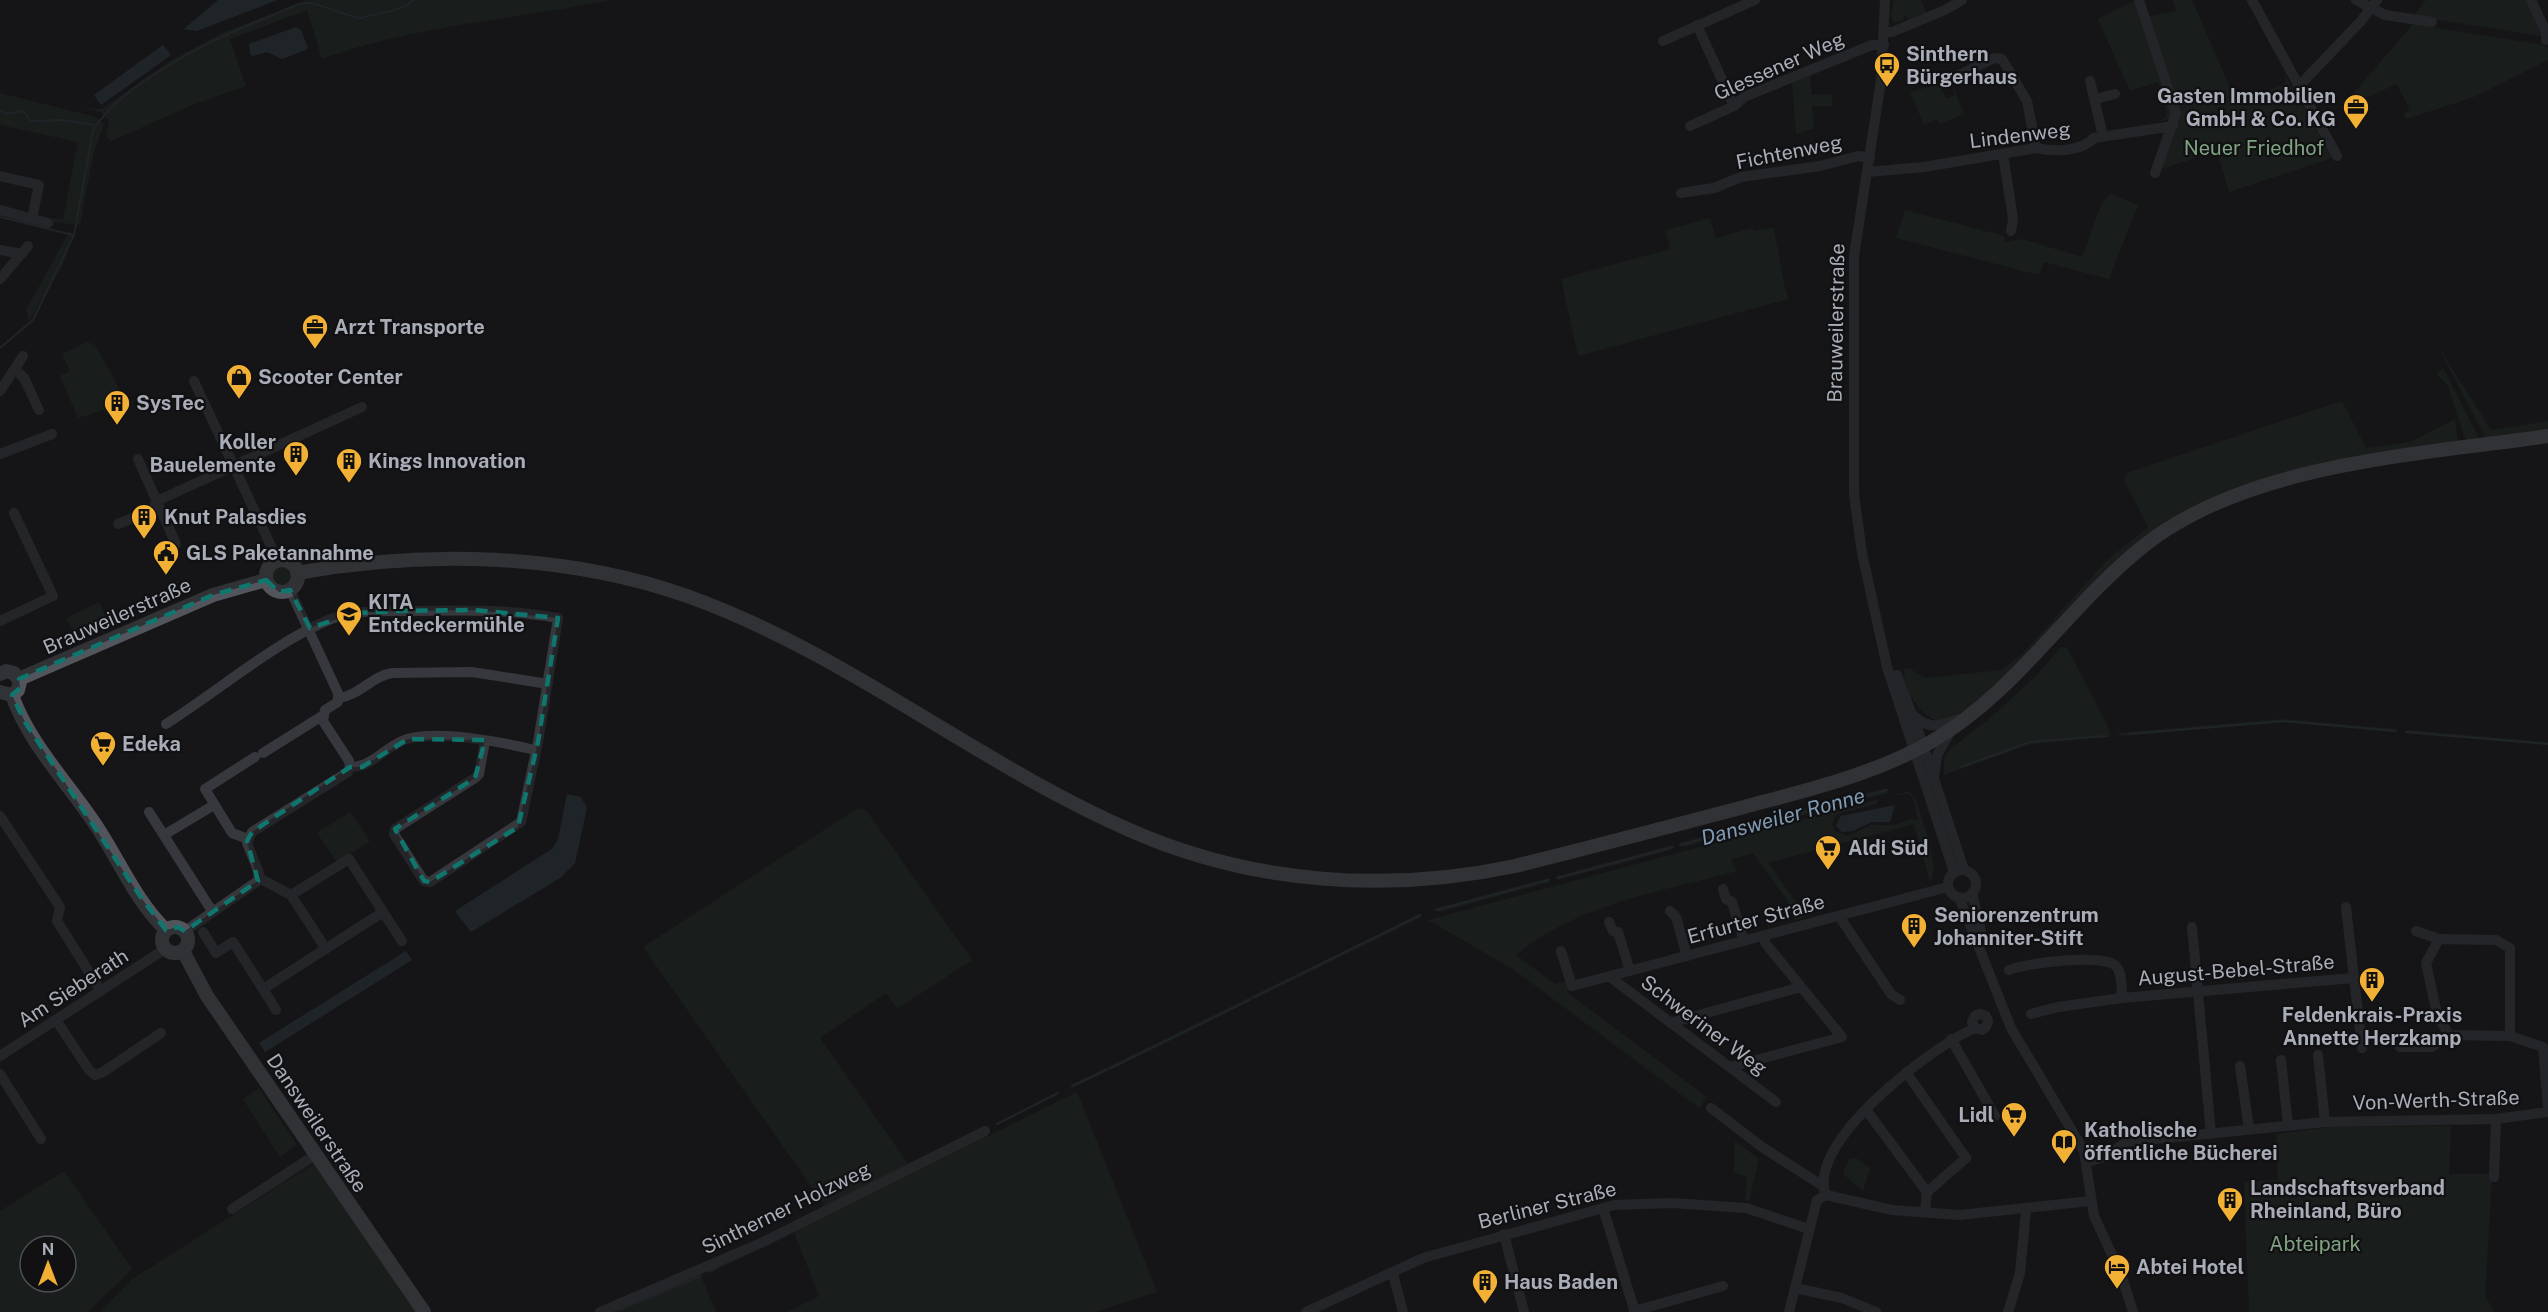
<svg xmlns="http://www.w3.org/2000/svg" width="2548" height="1312" font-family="'Public Sans',sans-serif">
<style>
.green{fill:#1e261f;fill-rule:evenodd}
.water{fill:#2c353c}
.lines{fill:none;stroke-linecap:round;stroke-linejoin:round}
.stream{stroke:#2c353c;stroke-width:2}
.minor{stroke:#37383d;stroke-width:10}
.major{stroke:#53555c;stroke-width:14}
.marked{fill:none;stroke:#0f766e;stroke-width:4.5;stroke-dasharray:12 8;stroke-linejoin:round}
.labels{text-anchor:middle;stroke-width:4.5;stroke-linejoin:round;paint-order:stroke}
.poi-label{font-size:20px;font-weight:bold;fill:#a8adb8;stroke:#111113;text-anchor:start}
.street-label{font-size:20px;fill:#a8adb8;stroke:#111113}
.park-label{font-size:20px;fill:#7fa381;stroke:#111113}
.water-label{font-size:21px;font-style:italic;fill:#7f9bb3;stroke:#111113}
</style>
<rect width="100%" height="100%" fill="#161618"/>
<g class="green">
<path d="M307,0H612C516,19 414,25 322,59L307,10L230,39L246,86L195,104L111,141L106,137L109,121L101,112L81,108L102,109L170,61L224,32Z"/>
<polygon points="1894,0 1921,0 1926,12 1909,20 1904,14 1903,20 1893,23 1891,14"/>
<polygon points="2136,0 2173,118 2158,122 2165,118 2167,112 2158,82 2130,91 2098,19"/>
<polygon points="2173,0 2192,0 2236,101 2281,86 2286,80 2284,73 2332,158 2229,192 2217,151 2161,169 2178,119 2146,17 2176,11"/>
<polygon points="2426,0 2528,0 2543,33 2541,36 2413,16"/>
<polygon points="2413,24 2544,45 2548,48 2548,60 2474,97 2406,119 2403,114 2410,110 2397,84 2340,109"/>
<polygon points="1810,75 1812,95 1832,94 1832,106 1812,106 1814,128 1796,134 1792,82"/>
<polygon points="1950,80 1964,114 1940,124 1937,119 1924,125 1910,92 1939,84 1946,99 1955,95"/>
<polygon points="0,93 96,117 104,125 94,151 80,225 51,222 52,218 63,219 78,142 0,125"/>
<polygon points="2110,194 2138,205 2109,279 2044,262 2039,275 1896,238 1905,210 2004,236 2005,242 2022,239 2082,257 2102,203"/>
<path d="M1710,218L1716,238L1753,228L1754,231L1773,227C1779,251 1781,275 1788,299L1578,356L1561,279L1670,249L1666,230Z"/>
<polygon points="69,232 73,233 63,265 29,321 26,310"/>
<polygon points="87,342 95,345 124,397 122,404 78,418 60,376 70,371 62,354"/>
<polygon points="2438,346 2491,430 2548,421 2548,432 2487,441"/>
<polygon points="2443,368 2481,442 2469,441 2464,436 2448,386 2438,376 2438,372"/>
<path d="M2342,401L2366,448L2410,442L2455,419L2458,442L2318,467L2182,515L1973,705L1942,723C1921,717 1903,692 1904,669L1909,668L1925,678L2002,670L2025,651L2106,561L2148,527L2124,480L2127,473Z"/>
<circle cx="282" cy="577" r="12"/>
<polygon points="99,602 107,617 75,635 66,618"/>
<polygon points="2061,647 2066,647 2069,651 2109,729 2110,737 2031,744 1944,775 1944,760 1949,750 1988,720 2036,676"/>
<polygon points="2284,719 2396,729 2396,732 2284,722 2121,736 2117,733"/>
<polygon points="2407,730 2548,742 2548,745 2406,733"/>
<polygon points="1886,788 1888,793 1684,847 1679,843"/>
<path d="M1909,791L1915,798C1921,814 1941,870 1930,882L1914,824L1768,863L1798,905L1796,908L1806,917L1795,920L1787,900L1753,853L1731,859L1737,871C1660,892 1579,903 1516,955L1555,984L1565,982L1569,994L1707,1097L1699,1108L1513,969L1428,920L1879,799L1876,804L1837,814L1832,824L1835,831L1848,836L1871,825H1894L1911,819L1918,820L1913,797L1907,794L1892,796Z"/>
<polygon points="858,808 866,810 972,960 897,1009 886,993 820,1038 909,1165 825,1206 643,947"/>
<polygon points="350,812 370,841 337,862 317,833"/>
<polygon points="1673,845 1671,850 1558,880 1557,876"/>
<polygon points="1548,878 1549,882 1440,912 1434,909"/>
<polygon points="1418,915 1422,917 1073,1088 1071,1085"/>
<polygon points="259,1088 297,1145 280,1157 243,1099"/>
<polygon points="1077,1092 1157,1292 1095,1312 787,1312 819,1296 794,1232 710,1273 709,1270 984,1134 987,1137"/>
<polygon points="2451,1126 2449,1174 2492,1174 2485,1295 2494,1312 2249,1312 2244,1182 2278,1180 2276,1134 2331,1127"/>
<polygon points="1735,1141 1759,1159 1749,1201 1745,1200 1747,1177 1734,1173"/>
<polygon points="1856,1158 1870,1168 1863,1191 1843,1174 1849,1159"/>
<polygon points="315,1163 419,1312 100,1312 131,1280"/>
<path d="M64,1171L132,1269L88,1312H0V1211ZM30,1246H66V1282H30Z"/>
<polygon points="700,1274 716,1312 609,1312"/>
</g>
<g class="water">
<polygon points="218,0 277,0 197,31 184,29"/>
<polygon points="296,27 301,30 308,48 306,50 282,59 267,52 253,56 250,54 249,44"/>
<polygon points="163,45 171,55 101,105 94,95"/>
<polygon points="567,794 581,797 587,808 575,863 560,878 471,932 455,911 552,849 558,839"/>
<polygon points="1895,805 1890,822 1872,822 1852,831 1842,832 1836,826 1841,816"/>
<polygon points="406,951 412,960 265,1052 259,1043"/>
</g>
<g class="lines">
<g class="stream">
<polyline points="0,110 6,114 23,111 31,121 63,120 95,125"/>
<polyline points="0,217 73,235"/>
<path d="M0,348L33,320L74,235L93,131C121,82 219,36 271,16C281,12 294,4 305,3C316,1 346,17 361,18C376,13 402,12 413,0"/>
<polyline points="2406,732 2548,744"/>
<polyline points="2130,734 2284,721 2396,731"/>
<polyline points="1961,767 2030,742 2106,736"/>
<polyline points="1680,845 1887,790"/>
<polyline points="1557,878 1673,847"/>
<polyline points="1436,910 1549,880"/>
<polyline points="1254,997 1420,915"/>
<polyline points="1111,1068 1249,1000"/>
<polyline points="1072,1086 1106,1070"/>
<polyline points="997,1124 1058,1093"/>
<polyline points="709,1271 718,1267"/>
<polyline points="619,1310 701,1276"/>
</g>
<g class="minor">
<polyline points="1885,0 1881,81 1854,256 1854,494 1862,553 1887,667 1954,872"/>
<polyline points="2139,0 2176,113 2155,173"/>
<polyline points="2252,0 2337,156"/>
<polyline points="2356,0 2385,15 2432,22"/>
<polyline points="2531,0 2546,32 2546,40"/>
<polyline points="1697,25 1734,106"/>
<polyline points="1884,32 1892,32 1945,10 1962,0"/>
<polyline points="1663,41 1755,0"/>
<polyline points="1951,79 1994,58 2002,59 2027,101 2036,148"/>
<polyline points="2090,81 2103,136"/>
<polyline points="2299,86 2361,21 2377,0"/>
<polyline points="2095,99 2115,94"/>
<polyline points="1690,126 1734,106 1744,97 1872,45 1884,45"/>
<polyline points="2003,154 2013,219 2011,231"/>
<path d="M1868,172L1924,167L2036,148C2054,152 2081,152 2094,138L2173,126"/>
<polyline points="0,176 39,185 32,218"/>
<polyline points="1681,193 1714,188 1741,177 1820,166 1858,156 1870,158"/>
<polyline points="0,210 48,223"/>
<polyline points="0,250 22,254"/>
<polyline points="0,279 28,246"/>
<polyline points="15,369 24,378 39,410"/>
<polyline points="194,381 278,561"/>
<polyline points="0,391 23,356"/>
<polyline points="0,454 52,434"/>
<polyline points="138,459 176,544"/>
<polyline points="118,524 153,510 157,501 362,407"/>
<polyline points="290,590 338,693 338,702 325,710 323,721 349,761 350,767"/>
<polyline points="0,621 53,596 14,513"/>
<polyline points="1897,675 1919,733 1964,870"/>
<path d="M339,698C360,695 372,676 392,673L472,672L548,684"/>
<path d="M1914,716C1929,730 1941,726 1959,719"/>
<path d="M166,724C217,692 276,641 331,619C355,610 383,611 408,611C458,610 509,609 558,618L538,742L521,822L430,882L424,881L394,834L395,829L475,778L479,774L485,741"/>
<polyline points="263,753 322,716"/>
<path d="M350,767C374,767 386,745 407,739C440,730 502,742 535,750"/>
<polyline points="1934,778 1937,755 1952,729"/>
<polyline points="149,812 212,911"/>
<polyline points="0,816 60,907 57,921 101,991"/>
<polyline points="164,835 214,805"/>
<polyline points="248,839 232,833 205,789 255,757"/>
<circle cx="1962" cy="884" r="14"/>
<polyline points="259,878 291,895"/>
<polyline points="1723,889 1726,899 1732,902 1744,941"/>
<polyline points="1972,893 1983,940"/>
<polyline points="1959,897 2011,1028 2084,1151 2094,1216 2121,1274 2133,1312"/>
<polyline points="2346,907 2362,1048"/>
<polyline points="1670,911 1676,917 1687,956"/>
<polyline points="383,912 402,941"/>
<polyline points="1839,916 1891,994 1900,1000"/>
<polyline points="1609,922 1613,931 1618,932 1630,971"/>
<polyline points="2192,927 2211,1134"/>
<polyline points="185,931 258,881 259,873 247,843 252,832 348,772 350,767"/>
<polyline points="2416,931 2439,939"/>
<polyline points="203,932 216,953 233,942 263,989 383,912 349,859 291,895 326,949"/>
<polyline points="1561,951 1572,986 1948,887"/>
<path d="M2009,970C2026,963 2104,953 2116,966C2123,974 2121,988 2122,998"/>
<polyline points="1610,977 1776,1102"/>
<polyline points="263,989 276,1010"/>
<polyline points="2031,1014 2058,1007 2122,998 2353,978"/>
<polyline points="56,1020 89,1070 95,1075 103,1072 161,1033"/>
<polyline points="1670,1023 1801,987"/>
<polyline points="2510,1036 2510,948 2496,940 2439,939 2426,963 2437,1014 2449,1035 2510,1036 2543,1047 2548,1107"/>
<polyline points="1951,1039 1995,1116"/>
<polyline points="2400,1047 2432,1047 2449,1035"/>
<polyline points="2318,1055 2325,1122"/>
<polyline points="0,1056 165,949"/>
<polyline points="2281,1060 2288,1125"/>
<polyline points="2240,1066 2249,1129"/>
<polyline points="1730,1067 1842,1037 1766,944 1763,936"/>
<polyline points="1906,1072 1966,1158 1927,1192"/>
<polyline points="0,1074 41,1139"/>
<polyline points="1711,1108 1762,1147 1823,1186"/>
<polyline points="1867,1111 1927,1192 1925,1212"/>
<polyline points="2087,1162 2107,1156 2126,1142 2325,1122 2496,1119 2548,1112"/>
<polyline points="2494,1177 2496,1119"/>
<path d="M1826,1195C1805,1142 1933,1046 1975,1028L1982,1030L1986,1027L1988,1021L1986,1016L1980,1014L1975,1016L1972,1022L1975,1028"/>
<polyline points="1826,1195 1892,1210 1960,1215 2091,1201"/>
<polyline points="1603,1208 1635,1312"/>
<polyline points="232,1209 315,1155"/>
<polyline points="1504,1234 1524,1312"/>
<polyline points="1393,1274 1403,1312"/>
<polyline points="1795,1288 1842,1298 1876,1312"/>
<polyline points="1634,1311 1723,1286"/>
<polyline points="600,1312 761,1243 985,1131"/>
<polyline points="1306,1312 1423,1258 1614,1205 1672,1203 1746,1208 1809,1229"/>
<polyline points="1789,1312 1817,1200 1826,1195"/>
<polyline points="2008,1312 2020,1273 2026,1210"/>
</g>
<g class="major">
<circle cx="282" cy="576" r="16"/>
<path d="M297,573C425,550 564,553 687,596C847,653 979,765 1134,832C1254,884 1388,893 1515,866C1592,847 1668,827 1744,807C1807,790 1872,775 1929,743C2015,694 2066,609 2141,548C2245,463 2419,455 2548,436"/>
<polyline points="0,674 6,671 14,673 20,682 18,690 12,695 0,692"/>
<polyline points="19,679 213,595 266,580"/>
<path d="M12,695C29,744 69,784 97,827C119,860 137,903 166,930"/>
<circle cx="175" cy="940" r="13"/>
<polyline points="183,951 207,996 424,1312"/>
</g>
</g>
<path d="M0 0H2548V1312H0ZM266,580L279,592L290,590L310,628L355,613L397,611L474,610L558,618L538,742L518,827L430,882L424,881L395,829L475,778L485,740L408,739L362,767H350L252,832L247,841L258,881L185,931L178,927L166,930L142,899L25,722L12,695L20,688L19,679L213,595Z" fill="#161618" fill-opacity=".55" fill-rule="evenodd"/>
<path class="marked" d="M266,580L279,592L290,590L310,628L355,613L397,611L474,610L558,618L538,742L518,827L430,882L424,881L395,829L475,778L485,740L408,739L362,767H350L252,832L247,841L258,881L185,931L178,927L166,930L142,899L25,722L12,695L20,688L19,679L213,595Z"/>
<defs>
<g id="bus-pin" transform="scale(1.35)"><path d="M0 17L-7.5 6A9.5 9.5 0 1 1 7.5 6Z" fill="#f2b134" stroke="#111113"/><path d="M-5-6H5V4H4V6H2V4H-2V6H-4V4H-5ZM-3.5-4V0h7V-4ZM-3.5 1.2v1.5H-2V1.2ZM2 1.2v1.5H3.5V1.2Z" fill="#111"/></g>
<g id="office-pin" transform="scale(1.35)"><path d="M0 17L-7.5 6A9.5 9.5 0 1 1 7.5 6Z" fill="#f2b134" stroke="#111113"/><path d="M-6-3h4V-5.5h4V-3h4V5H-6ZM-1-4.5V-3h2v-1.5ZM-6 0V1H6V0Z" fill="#111"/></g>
<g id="shop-pin" transform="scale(1.35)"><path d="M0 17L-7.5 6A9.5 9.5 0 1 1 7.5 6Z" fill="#f2b134" stroke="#111113"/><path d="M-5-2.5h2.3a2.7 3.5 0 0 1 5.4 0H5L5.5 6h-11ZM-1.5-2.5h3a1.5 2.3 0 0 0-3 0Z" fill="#111"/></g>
<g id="building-pin" transform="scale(1.35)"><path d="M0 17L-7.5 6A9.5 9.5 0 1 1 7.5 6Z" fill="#f2b134" stroke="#111113"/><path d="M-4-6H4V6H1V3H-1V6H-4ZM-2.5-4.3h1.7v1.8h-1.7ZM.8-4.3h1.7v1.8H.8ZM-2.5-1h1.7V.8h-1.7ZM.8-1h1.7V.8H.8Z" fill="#111"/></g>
<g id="civic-pin" transform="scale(1.35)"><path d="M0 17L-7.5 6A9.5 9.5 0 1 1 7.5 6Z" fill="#f2b134" stroke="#111113"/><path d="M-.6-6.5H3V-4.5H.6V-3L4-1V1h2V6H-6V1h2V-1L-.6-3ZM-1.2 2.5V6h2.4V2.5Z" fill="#111"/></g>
<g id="school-pin" transform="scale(1.35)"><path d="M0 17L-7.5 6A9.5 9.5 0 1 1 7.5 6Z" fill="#f2b134" stroke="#111113"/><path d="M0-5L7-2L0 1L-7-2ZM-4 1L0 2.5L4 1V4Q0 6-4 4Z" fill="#111"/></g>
<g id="supermarket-pin" transform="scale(1.35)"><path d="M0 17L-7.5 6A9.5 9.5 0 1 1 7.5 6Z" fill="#f2b134" stroke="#111113"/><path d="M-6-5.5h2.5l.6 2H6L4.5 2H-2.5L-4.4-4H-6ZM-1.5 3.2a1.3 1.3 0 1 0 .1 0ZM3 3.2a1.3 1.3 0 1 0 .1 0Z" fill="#111"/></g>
<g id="library-pin" transform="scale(1.35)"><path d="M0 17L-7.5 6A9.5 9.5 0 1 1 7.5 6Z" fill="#f2b134" stroke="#111113"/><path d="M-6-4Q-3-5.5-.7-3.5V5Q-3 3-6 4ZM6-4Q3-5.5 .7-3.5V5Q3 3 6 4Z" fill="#111"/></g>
<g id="hotel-pin" transform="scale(1.35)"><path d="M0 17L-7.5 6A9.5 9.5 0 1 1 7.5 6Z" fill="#f2b134" stroke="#111113"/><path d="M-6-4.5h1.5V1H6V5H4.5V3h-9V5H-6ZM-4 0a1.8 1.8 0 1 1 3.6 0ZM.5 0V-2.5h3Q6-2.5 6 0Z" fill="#111"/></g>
</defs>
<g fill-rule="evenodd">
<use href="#bus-pin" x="1887" y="65"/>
<use href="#office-pin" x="2356" y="107"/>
<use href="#office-pin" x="315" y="327"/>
<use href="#shop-pin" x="239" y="377"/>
<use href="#building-pin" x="117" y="403"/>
<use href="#building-pin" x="296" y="454"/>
<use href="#building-pin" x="349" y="461"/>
<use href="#building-pin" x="144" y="517"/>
<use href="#civic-pin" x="166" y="553"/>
<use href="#school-pin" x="349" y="614"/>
<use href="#supermarket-pin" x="103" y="744"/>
<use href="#supermarket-pin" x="1828" y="848"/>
<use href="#building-pin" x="1914" y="926"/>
<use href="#building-pin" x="2372" y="980"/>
<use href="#supermarket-pin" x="2014" y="1115"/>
<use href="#library-pin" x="2064" y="1142"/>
<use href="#building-pin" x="2230" y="1200"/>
<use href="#hotel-pin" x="2117" y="1267"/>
<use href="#building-pin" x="1485" y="1282"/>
</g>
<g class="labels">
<g class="poi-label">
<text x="1906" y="61">Sinthern<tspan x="1906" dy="23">Bürgerhaus</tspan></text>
<text x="2336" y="103" text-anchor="end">Gasten Immobilien<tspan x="2336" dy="23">GmbH &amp; Co. KG</tspan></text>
<text x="334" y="334">Arzt Transporte</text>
<text x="258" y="384">Scooter Center</text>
<text x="136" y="410">SysTec</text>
<text x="276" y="449" text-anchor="end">Koller<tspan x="276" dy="23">Bauelemente</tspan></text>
<text x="368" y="468">Kings Innovation</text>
<text x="164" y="524">Knut Palasdies</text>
<text x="186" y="560">GLS Paketannahme</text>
<text x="368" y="609">KITA<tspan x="368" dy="23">Entdeckermühle</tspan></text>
<text x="122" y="751">Edeka</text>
<text x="1848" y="855">Aldi Süd</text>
<text x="1934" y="922">Seniorenzentrum<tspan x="1934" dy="23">Johanniter-Stift</tspan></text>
<text x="2372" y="1022" text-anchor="middle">Feldenkrais-Praxis<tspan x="2372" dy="23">Annette Herzkamp</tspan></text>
<text x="1994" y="1122" text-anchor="end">Lidl</text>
<text x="2084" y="1137">Katholische<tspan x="2084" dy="23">öffentliche Bücherei</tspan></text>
<text x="2250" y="1195">Landschaftsverband<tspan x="2250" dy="23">Rheinland, Büro</tspan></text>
<text x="2136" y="1274">Abtei Hotel</text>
<text x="1504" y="1289">Haus Baden</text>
</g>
<g class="street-label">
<text transform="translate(1779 66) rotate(-24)" y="7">Glessener Weg</text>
<text transform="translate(2020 135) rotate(-7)" y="7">Lindenweg</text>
<text transform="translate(1789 152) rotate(-11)" y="7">Fichtenweg</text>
<text transform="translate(1836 323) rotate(-89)" y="7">Brauweilerstraße</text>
<text transform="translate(117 616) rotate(-24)" y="7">Brauweilerstraße</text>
<text transform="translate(1756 919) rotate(-15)" y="7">Erfurter Straße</text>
<text transform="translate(2236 970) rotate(-5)" y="7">August-Bebel-Straße</text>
<text transform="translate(73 988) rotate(-33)" y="7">Am Sieberath</text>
<text transform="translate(1704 1025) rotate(37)" y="7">Schweriner Weg</text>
<text transform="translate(2436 1100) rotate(-2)" y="7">Von-Werth-Straße</text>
<text transform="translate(317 1123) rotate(56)" y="7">Dansweilerstraße</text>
<text transform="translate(1547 1205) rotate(-14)" y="7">Berliner Straße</text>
<text transform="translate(786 1208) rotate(-26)" y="7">Sintherner Holzweg</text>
</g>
<g class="park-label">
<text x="2254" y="155">Neuer Friedhof</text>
<text x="2315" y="1251">Abteipark</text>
</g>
<g class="water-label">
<text transform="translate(1783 817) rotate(-15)" y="7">Dansweiler Ronne</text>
</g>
</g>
<g transform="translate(48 1264)"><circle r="28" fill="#111113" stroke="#4d4f55" stroke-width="1.5"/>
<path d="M0-4.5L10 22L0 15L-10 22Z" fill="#f2b134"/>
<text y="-9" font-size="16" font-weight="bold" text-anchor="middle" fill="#a8adb8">N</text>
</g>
</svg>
